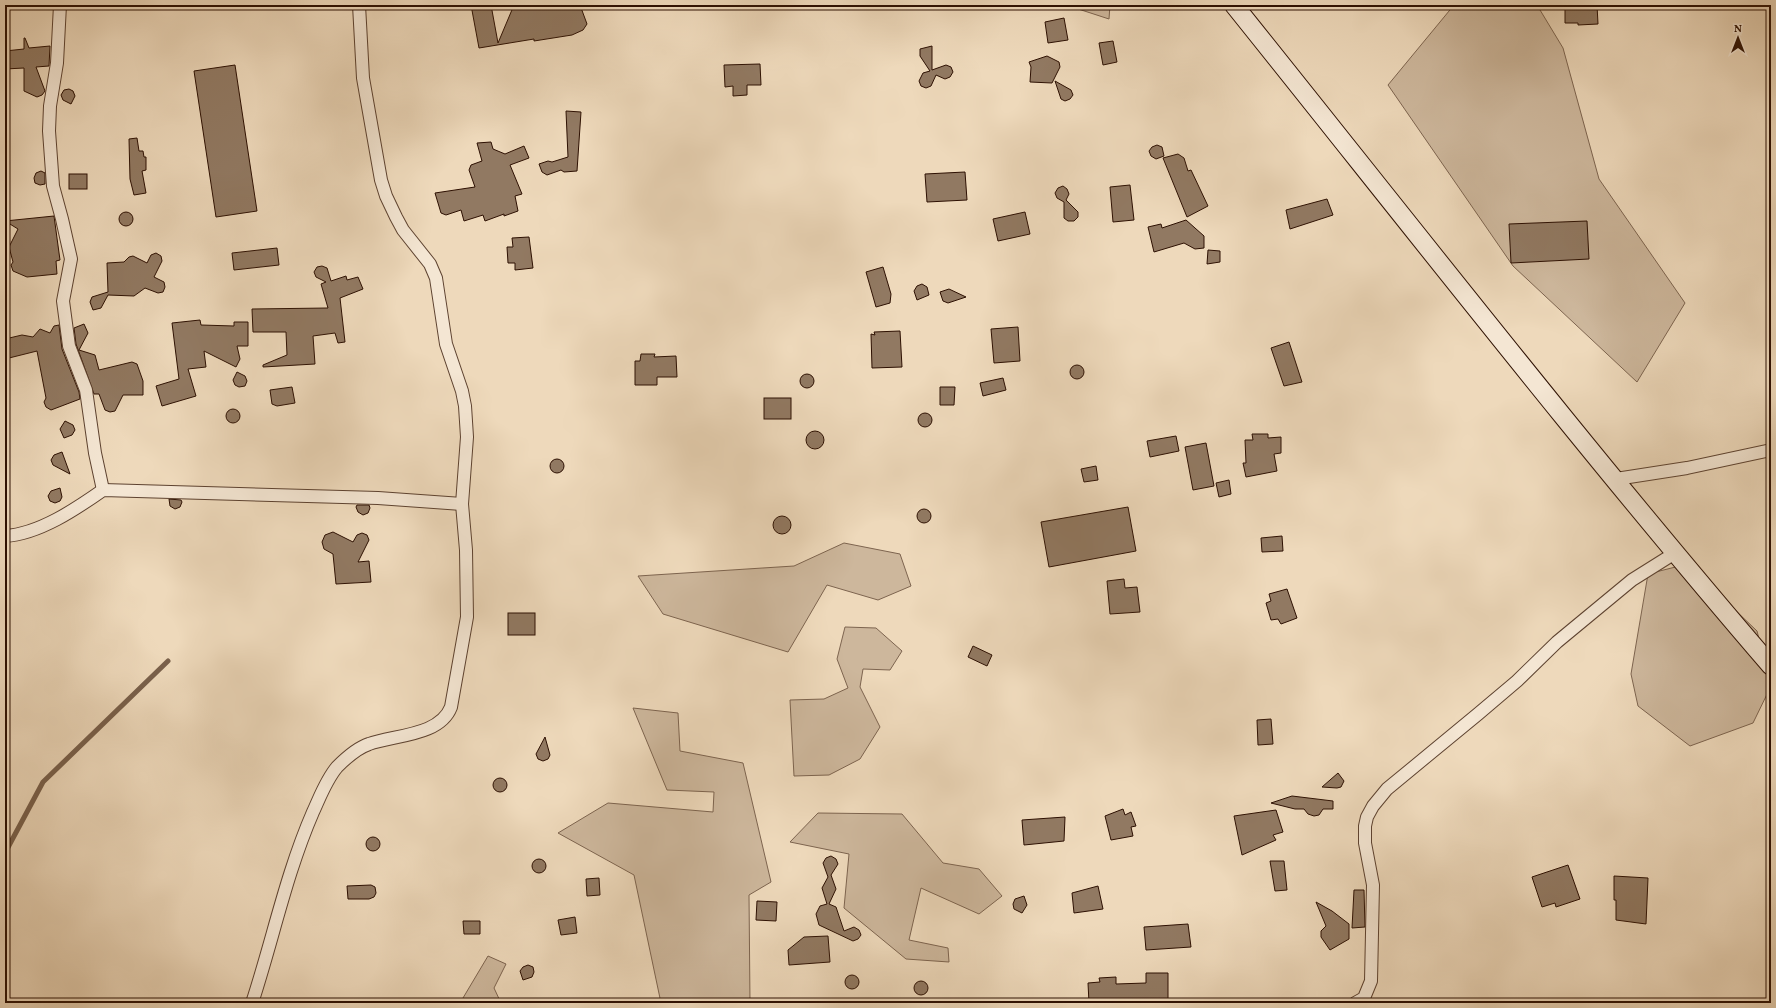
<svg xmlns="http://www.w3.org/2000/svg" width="1776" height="1008" font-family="Vollkorn,serif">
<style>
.green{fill:#cdb79c;stroke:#7d644f}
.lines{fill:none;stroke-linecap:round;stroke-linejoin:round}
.stream{stroke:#79604b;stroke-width:5}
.building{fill:#917962;stroke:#2d1002}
.street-casing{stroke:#5d4230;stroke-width:14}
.secondary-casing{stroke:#2d1002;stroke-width:20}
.street{stroke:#f4e6d3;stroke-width:12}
.secondary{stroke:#f4e6d3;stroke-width:18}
</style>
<rect width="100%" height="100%" fill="#eed9bb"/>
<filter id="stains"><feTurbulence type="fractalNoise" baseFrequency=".005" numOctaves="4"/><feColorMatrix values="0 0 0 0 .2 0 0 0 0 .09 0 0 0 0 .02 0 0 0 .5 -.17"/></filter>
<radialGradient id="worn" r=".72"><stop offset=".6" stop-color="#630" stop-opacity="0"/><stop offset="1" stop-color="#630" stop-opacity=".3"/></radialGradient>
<g class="green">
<polygon points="1066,5 1110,5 1109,19"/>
<polygon points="1454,5 1537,5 1563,48 1599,179 1685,303 1637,382 1513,266 1388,85"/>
<polygon points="844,543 900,554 911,586 878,600 827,585 788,652 663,614 638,576 794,566"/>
<polygon points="1687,564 1757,631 1771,686 1753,723 1690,746 1638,706 1631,674 1648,574"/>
<polygon points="845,627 876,628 902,651 890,670 863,669 860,687 880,727 860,759 829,775 794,776 790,700 824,699 848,688 837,659"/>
<polygon points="633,708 678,713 680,751 743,763 771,882 749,895 750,1003 661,1003 634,875 558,833 608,803 713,812 714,792 667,790"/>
<polygon points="818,813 902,814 943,863 979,869 1002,896 979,914 921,888 909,940 948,948 949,962 906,959 844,908 849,854 790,842"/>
<polygon points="488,956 506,964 494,988 501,1003 460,1003"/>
</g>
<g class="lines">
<polyline class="stream" points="5,853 43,782 168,661"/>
</g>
<g class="building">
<polygon points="471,5 491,5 498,43 514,5 580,5 587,24 583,30 572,35 534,41 534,39 479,48"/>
<polygon points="1565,5 1597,5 1598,24 1578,25 1578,23 1565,23"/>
<polygon points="1064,18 1068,40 1048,43 1045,22"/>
<polygon points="24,38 25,38 29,48 50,46 49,66 36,67 45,91 42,95 37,97 24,91 24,68 5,69 5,51 24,49"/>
<polygon points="1113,41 1117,62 1103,65 1099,43"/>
<polygon points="932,46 932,70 946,65 951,67 953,72 950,77 945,79 936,75 931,86 926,88 921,86 919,81 923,73 930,71 920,56 920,49"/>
<polygon points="1047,56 1059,62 1060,67 1052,83 1030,82 1031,67 1029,62"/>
<polygon points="760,64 761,85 747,85 747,95 733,96 733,86 725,87 724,65"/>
<polygon points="235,65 257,211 216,217 194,71"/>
<polygon points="1055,81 1071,90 1073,95 1070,99 1065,101 1061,99"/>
<polygon points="69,89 73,91 75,96 71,104 63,100 61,95 64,90"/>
<polygon points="566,111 581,112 577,171 564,172 561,170 547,175 542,172 539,164 548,161 552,162 568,157"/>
<polygon points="137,138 139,151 143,151 144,157 146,157 146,170 142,171 146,193 134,195 130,179 129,139"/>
<polygon points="491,142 493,149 505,154 524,146 529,158 510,165 522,194 515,196 518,211 504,216 504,214 485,221 483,215 464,221 461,210 446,215 441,213 435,193 475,187 469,170 471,165 482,161 477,143"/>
<polygon points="1157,145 1162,147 1164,156 1156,159 1151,156 1149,151 1152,147"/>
<polygon points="1178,154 1184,158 1188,171 1191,170 1208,206 1187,217 1163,158"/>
<polygon points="41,171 45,173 45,184 40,185 35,183 34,178 36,173"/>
<polygon points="965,172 967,200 927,202 925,174"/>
<rect x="69" y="174" width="18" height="15"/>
<polygon points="1130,185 1134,220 1113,222 1110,187"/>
<polygon points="1063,186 1067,189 1069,194 1066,200 1078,212 1078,217 1074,221 1068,221 1064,218 1064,202 1057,198 1055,193 1058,188"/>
<polygon points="1327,199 1333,215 1290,229 1286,210"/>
<polygon points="1025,212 1030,234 998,241 993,219"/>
<circle cx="126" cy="219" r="7"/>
<polygon points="54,216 60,260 56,261 57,274 27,277 13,271 11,265 13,262 9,247 18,229 5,221"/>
<polygon points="1186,220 1204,236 1204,248 1195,249 1184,243 1154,252 1148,227 1161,224 1162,228"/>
<polygon points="1587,221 1589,259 1511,263 1509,224"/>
<polygon points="529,237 533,268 515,270 515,263 508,263 507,247 513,247 512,238"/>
<polygon points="277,248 279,265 234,270 232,253"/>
<polygon points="1208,250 1220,251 1220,262 1207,264"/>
<polygon points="156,253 161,256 162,261 154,277 164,282 165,287 163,292 158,293 145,288 134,296 108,295 101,308 93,310 90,302 92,297 108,292 107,263 124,262 129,257 133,256 147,263 151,255"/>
<polygon points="322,266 327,268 331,281 346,276 347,280 358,277 363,289 340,298 345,342 338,343 335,333 313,336 315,364 263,367 263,365 287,355 286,332 253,332 252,309 328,308 321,284 326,282 316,277 314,272 317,267"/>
<polygon points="883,267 891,294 890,303 876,307 866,272"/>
<polygon points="922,284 927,287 929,295 917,300 914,291 917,286"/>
<polygon points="949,289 966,297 948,303 943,301 940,292"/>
<polygon points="200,320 201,325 234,326 234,322 248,322 248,346 237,346 240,359 236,367 204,351 206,367 188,369 196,396 162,406 156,386 179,379 172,323"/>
<polygon points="84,324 88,333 79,350 95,355 99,370 132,362 137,364 143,381 143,395 123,395 115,411 110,412 105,410 99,394 94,394 76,344 74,328"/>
<polygon points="59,325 62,349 79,392 80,399 51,410 46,407 44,402 46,398 37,351 5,359 5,339 22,335 33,337 40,329 50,333 54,326"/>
<polygon points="1018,327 1020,361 994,363 991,329"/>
<polygon points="900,331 902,367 872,368 871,334 875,335 874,332"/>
<polygon points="1289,342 1302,382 1284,386 1271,348"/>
<polygon points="641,354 655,354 654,357 676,356 677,377 657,377 657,385 635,385 635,361 640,361"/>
<circle cx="1077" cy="372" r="7"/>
<polygon points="237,372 245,376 247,381 245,386 239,387 235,385 233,380"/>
<circle cx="807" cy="381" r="7"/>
<polygon points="1003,378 1006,390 983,396 980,383"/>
<polygon points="292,387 295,403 277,406 272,404 270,390"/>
<polygon points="940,387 955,387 954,405 940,405"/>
<rect x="764" y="398" width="27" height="21"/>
<circle cx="233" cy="416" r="7"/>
<circle cx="925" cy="420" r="7"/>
<polygon points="65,421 73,425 75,430 72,435 64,438 60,429"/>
<circle cx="815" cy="440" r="9"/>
<polygon points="1252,434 1268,434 1268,438 1281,437 1281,453 1274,454 1277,471 1246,477 1243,463 1246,463 1245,440 1253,440"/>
<polygon points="1176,436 1179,451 1150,457 1147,441"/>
<polygon points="1206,443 1214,486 1193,490 1185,447"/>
<polygon points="62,452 70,474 53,465 51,460 54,455"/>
<circle cx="557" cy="466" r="7"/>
<polygon points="1096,466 1098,480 1084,482 1081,469"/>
<polygon points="1229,480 1231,494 1219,497 1216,483"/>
<polygon points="60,488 62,497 60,501 55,503 50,501 48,496 51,491"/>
<polygon points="169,499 181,500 182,502 180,507 175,509 170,506"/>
<polygon points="357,505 369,505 370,508 368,513 363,515 358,512 356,507"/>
<polygon points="1128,507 1136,551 1049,567 1041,522"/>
<circle cx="924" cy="516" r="7"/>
<circle cx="782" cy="525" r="9"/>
<polygon points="333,532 353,542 357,535 362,533 367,535 369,540 358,562 369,561 371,582 336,584 333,554 324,549 322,542 325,535"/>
<polygon points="1282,536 1283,551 1262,552 1261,538"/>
<polygon points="1124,579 1125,588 1137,587 1140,612 1110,614 1107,581"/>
<polygon points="1287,589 1297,618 1281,624 1278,619 1271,620 1266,603 1271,601 1269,594"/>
<rect x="508" y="613" width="27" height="22"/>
<polygon points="973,646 992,655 987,666 968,657"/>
<polygon points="1271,719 1273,744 1258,745 1257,720"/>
<polygon points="545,737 550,755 548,759 543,761 538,759 536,754"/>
<polygon points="1338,773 1344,781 1341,787 1337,788 1322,787"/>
<circle cx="500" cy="785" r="7"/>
<polygon points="1292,796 1333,801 1333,809 1323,809 1319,815 1314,816 1308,814 1304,809 1295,809 1271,803"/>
<polygon points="1123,809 1125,815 1131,812 1136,826 1131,827 1133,836 1111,840 1105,816"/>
<polygon points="1276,810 1283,832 1273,835 1276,840 1242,855 1234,816"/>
<polygon points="1065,817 1064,841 1024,845 1022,820"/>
<circle cx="373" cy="844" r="7"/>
<polygon points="831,856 836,859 838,864 831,875 836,889 829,904 836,907 844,931 854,927 859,930 861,935 858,939 853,941 819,925 816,914 820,906 827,904 822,888 828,877 823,863 826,858"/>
<circle cx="539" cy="866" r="7"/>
<polygon points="1270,861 1284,861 1287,890 1275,891"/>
<polygon points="1568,865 1580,899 1556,907 1555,903 1542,907 1532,877"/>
<polygon points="1614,876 1648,878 1646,924 1616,920 1616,900 1614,900"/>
<polygon points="599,878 600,895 587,896 586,879"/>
<polygon points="371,885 375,887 376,893 374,897 369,899 348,899 347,886"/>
<polygon points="1098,886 1103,909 1074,913 1072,893"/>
<polygon points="1354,890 1364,890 1365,927 1352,928"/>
<polygon points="1024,896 1027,905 1022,913 1014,909 1013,904 1015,899"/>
<polygon points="757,901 777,902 776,921 756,920"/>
<polygon points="1316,902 1332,911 1349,924 1349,939 1330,950 1321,937 1321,931 1326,926"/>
<polygon points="575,917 577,933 561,935 558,920"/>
<polygon points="463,921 480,921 480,934 464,934"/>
<polygon points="1188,924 1191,947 1146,950 1144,927"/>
<polygon points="828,936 830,962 789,965 788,950 804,937"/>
<polygon points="528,965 533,967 534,972 532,977 523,980 520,971 523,967"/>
<polygon points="1146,973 1168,973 1168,1003 1089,1003 1088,983 1100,982 1099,978 1116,977 1116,984 1146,983"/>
<circle cx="852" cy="982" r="7"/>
<circle cx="921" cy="988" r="7"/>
</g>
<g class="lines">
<g class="street-casing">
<g id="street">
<polyline points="60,5 57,63 50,106 49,131 53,186 62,219 71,259 63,301 69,346 86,390 95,453 103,490"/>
<polyline points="1616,479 1687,468 1771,450"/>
<path d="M5,536C39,534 76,509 103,490L378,498L462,504"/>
<path d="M252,1003C273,939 286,874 313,812C320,797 326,780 337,767C346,758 357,748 369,744C394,735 440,736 451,707L467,617L466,550L462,504L467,437L465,406L462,391L446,344L436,278L430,264L403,230L396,217L386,196L381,180L363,78L359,5"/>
<polyline points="1355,1003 1364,998 1371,981 1373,885 1365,843 1365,826 1367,817 1373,806 1387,789 1478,714 1517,681 1557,642 1632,580 1675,553"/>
</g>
</g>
<g class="secondary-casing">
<path id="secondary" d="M1234,5C1412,227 1586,451 1771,666"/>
</g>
<use href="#street" class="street"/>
<use href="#secondary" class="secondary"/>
</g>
<rect width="1776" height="1008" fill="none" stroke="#eed9bb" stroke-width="20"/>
<rect x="6" y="6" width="1764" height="996" fill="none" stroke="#2d1002" stroke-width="2"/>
<rect x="10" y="10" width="1756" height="988" fill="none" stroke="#2d1002"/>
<g transform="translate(1738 38)" stroke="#f4e6d3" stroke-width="3" paint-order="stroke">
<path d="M0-3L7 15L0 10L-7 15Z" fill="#2d1002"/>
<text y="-6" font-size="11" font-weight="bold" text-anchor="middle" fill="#2d1002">N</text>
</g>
<rect width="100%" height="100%" filter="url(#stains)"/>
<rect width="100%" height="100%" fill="url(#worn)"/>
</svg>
